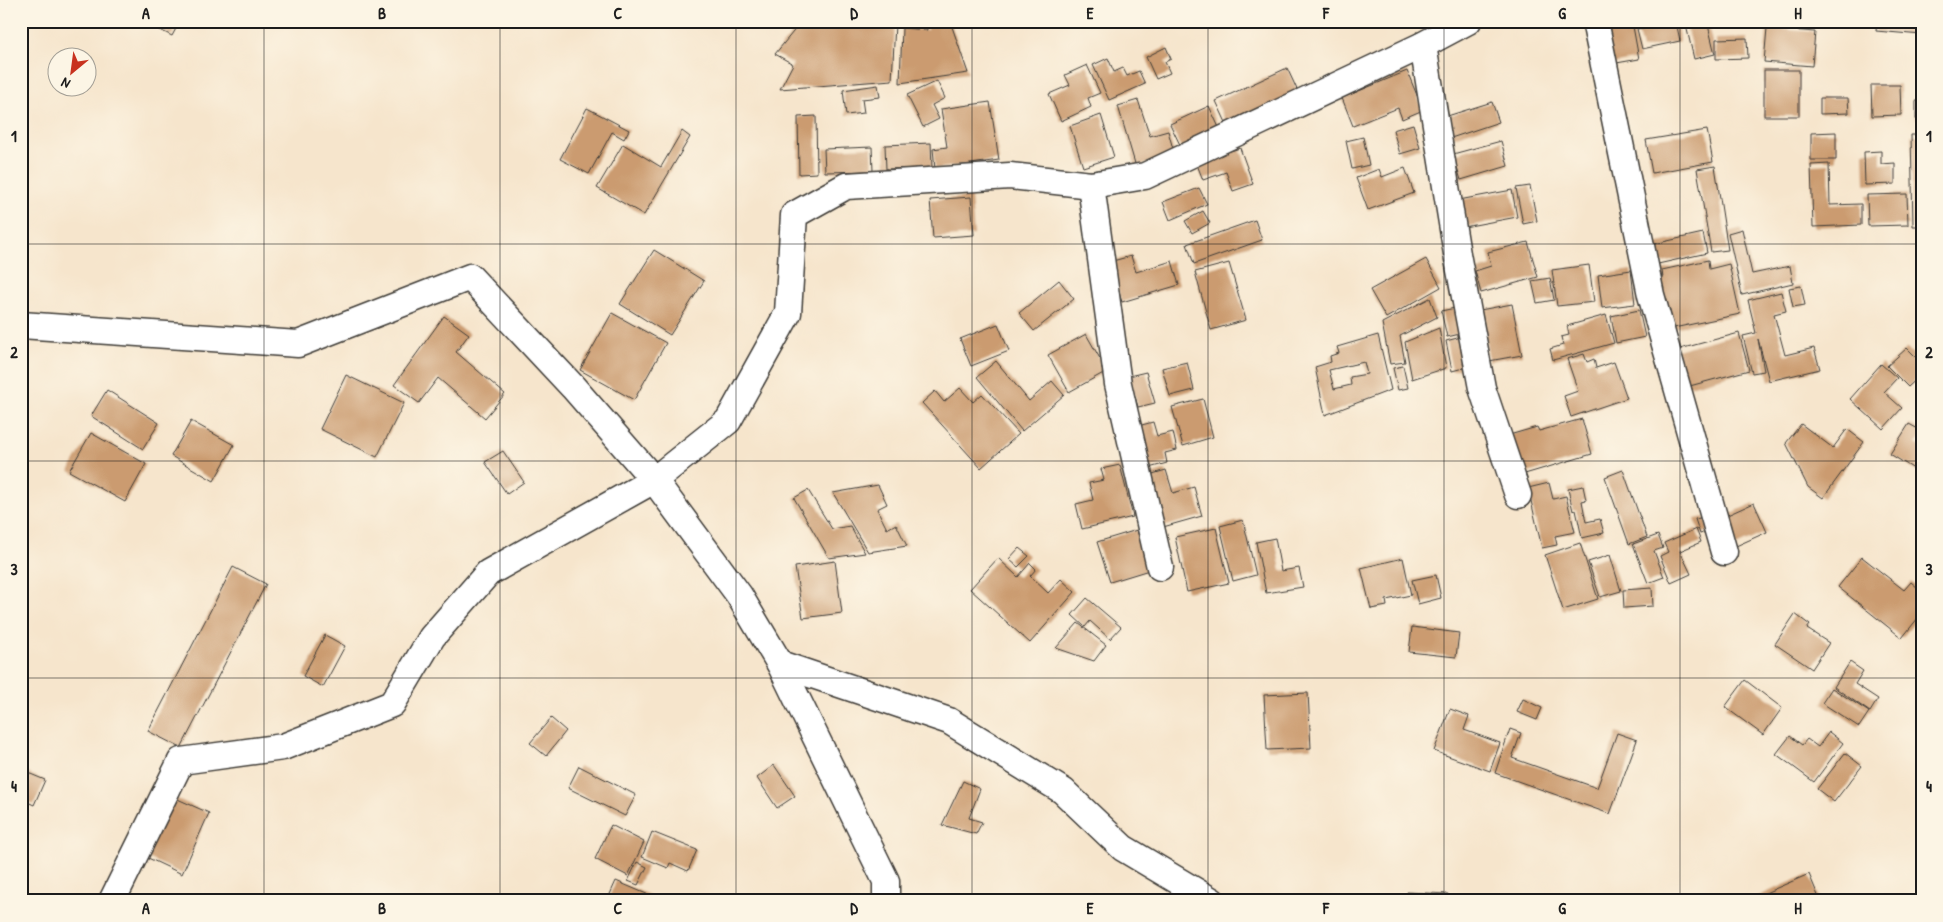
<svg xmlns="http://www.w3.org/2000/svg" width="1943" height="922" font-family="'Patrick Hand',sans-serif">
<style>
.building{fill:#cb9b6f;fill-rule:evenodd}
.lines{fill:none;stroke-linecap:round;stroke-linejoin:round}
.minor-casing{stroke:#3d3a36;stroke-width:29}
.minor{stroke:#fff;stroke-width:26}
.grid{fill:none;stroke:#1c1c1c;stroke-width:1;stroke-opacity:0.55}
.neatline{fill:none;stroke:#1c1c1c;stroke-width:2}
.grid-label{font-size:16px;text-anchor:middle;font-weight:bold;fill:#1c1c1c}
</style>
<rect width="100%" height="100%" fill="#fcf5e5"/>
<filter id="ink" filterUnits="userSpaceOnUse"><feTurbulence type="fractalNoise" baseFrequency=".02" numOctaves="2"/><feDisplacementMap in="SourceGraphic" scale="10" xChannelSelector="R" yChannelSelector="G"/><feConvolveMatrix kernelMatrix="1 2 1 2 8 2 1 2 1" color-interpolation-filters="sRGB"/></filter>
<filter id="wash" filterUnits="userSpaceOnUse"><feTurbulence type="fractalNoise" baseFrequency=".0096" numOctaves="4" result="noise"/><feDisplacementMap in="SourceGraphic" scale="20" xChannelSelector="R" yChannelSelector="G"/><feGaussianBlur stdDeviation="1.12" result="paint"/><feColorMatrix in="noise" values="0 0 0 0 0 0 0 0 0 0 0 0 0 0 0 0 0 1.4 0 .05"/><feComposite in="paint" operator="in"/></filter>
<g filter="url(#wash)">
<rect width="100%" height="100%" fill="#f6e5cc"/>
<g id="blocks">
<g class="building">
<polygon points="142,21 180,21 172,36"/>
<polygon points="802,21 833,21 833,27 858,28 859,21 895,24 892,80 780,89 793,64 775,54"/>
<polygon points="926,21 950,21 968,73 900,83 902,28 927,30"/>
<polygon points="1603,21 1632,21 1639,59 1611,64"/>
<polygon points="1676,21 1680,41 1642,49 1637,29"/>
<polygon points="1685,21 1707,21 1715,54 1694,59"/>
<polygon points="1877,21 1922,21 1922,35 1876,31"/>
<polygon points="1767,28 1815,32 1812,66 1764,62"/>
<polygon points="1747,38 1748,58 1716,59 1716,39"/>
<polygon points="1166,47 1171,59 1165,62 1170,73 1156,79 1146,57"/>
<polygon points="1108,58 1114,72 1123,68 1127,76 1139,71 1145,84 1109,100 1093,65"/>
<polygon points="1087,65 1100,93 1088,98 1091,107 1061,121 1049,94 1070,85 1065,75"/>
<polygon points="1287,68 1301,98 1230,131 1216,101"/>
<rect x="1764" y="70" width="35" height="46"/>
<polygon points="1407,71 1423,110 1402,119 1398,108 1353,126 1342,98"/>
<polygon points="937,81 945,98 932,105 939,119 923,127 907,95"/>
<polygon points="878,85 880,97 862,99 864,113 846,115 843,90"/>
<polygon points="1871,85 1900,85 1901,115 1872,116"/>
<polygon points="1820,98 1848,98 1849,113 1820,114"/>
<polygon points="1138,100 1150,136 1168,131 1175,156 1136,167 1118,106"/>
<rect x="1916" y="101" width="6" height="18"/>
<polygon points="990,102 999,160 935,169 933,149 947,147 941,109"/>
<polygon points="1492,102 1499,122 1448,139 1441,118"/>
<polygon points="1209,106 1222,134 1183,151 1170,124"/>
<polygon points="587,108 629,130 624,139 612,132 589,174 560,159"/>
<polygon points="1101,115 1114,157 1083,167 1070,126"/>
<polygon points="816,116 817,173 799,174 798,117"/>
<polygon points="1413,124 1420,148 1400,154 1393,130"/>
<polygon points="1707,130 1713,162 1652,173 1646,140"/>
<polygon points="682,131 690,137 644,215 597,188 623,144 661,167"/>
<polygon points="1836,132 1836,160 1811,160 1811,133"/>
<polygon points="1911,135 1922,135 1922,226 1913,226"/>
<polygon points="1363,137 1369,165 1352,169 1346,141"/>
<polygon points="1501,141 1508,166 1461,180 1453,154"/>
<polygon points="931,143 932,168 886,169 885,145"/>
<polygon points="872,147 873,171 825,172 824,149"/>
<polygon points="1240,148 1253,184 1233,191 1226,172 1203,180 1196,162"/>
<polygon points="1881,151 1881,164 1895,163 1895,184 1865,185 1864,152"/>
<polygon points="1829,164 1830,205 1861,204 1861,225 1813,227 1811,165"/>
<polygon points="1715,166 1728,250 1711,252 1697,169"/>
<polygon points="1405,168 1414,193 1368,210 1356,178 1379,169 1382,177"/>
<polygon points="1530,186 1537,221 1523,224 1516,188"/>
<polygon points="1199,188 1207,204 1170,220 1163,202"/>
<polygon points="1512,190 1517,217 1464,227 1459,200"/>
<polygon points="1907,194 1908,225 1868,226 1867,195"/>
<polygon points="971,197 974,235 933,238 930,200"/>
<polygon points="1203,211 1210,223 1192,233 1185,221"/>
<polygon points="1255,220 1262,240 1194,264 1187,244"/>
<polygon points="1742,229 1752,274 1790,266 1793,283 1742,295 1728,233"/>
<polygon points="1703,233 1707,253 1658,264 1654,244"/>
<polygon points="1528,242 1538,277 1481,293 1475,271 1491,266 1488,252"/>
<polygon points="654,250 704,281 670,335 620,304"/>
<polygon points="1131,256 1136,272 1172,261 1179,285 1122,302 1109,262"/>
<polygon points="1426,259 1441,287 1386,318 1370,290"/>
<polygon points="1708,260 1709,269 1729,264 1740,314 1669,329 1658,280 1663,279 1662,270"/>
<polygon points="1229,263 1246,320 1211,330 1195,272"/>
<polygon points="1589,265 1594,302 1557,306 1552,270"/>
<polygon points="1631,270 1635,304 1602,308 1598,275"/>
<polygon points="1550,278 1554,300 1537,303 1532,281"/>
<polygon points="1059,280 1074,299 1034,331 1019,313"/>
<polygon points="1801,286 1805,305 1793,307 1789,288"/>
<polygon points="1781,292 1786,311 1774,314 1785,355 1814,348 1820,369 1769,381 1758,339 1764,371 1752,373 1743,336 1756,333 1748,300"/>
<polygon points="1430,298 1437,317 1400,336 1405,362 1390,364 1382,323"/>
<polygon points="1512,304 1522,355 1489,361 1480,310"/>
<polygon points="1455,308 1460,334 1447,337 1441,311"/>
<polygon points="1639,310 1645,337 1616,343 1611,316"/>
<polygon points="612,313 666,343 634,400 580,370"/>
<polygon points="1606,315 1614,343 1553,360 1550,349 1563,345 1561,337 1569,335 1567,326"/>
<polygon points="444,316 469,334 456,352 505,394 485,418 438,378 419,403 394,385"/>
<polygon points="998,324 1009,351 971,366 960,339"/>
<polygon points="1439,328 1446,368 1412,379 1405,342"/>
<polygon points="1739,333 1749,370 1686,387 1676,350"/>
<polygon points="1086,334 1107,371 1069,392 1048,355"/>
<path d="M1378,335L1391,390L1325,415L1315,367L1331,362L1330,356L1339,353L1337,347ZM1364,362L1367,374L1350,377L1351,385L1334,389L1329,370Z"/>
<polygon points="1461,337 1467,367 1452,371 1446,341"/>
<polygon points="1922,338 1922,355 1917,353"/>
<polygon points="1907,348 1922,363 1922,374 1908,387 1887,366"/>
<polygon points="1584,354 1587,362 1594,359 1596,368 1614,362 1627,398 1571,417 1564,396 1578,391 1567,359"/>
<polygon points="996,361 1029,401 1052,381 1064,395 1022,431 977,377"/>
<polygon points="1187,362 1194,390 1170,396 1162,368"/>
<polygon points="1881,364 1897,378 1884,392 1902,408 1883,429 1850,399"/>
<polygon points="1403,366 1408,388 1398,390 1393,368"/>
<polygon points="1146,372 1155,403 1138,407 1129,376"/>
<polygon points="346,375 404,403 377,457 320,429"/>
<polygon points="960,388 973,402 982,394 1019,434 981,468 922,403 935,391 944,402"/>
<polygon points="107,390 159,423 143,449 91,416"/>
<polygon points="1203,399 1213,437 1183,446 1172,407"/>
<polygon points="1582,419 1592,454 1518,476 1506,436 1537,427 1539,431"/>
<polygon points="191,421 234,445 214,481 171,456"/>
<polygon points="1153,422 1157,436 1173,432 1177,450 1165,453 1167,463 1149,468 1138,426"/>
<polygon points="1801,424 1833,448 1847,429 1864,442 1823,498 1808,487 1786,443"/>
<polygon points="1909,424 1922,431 1922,435 1916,444 1922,448 1922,474 1890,454"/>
<polygon points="91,433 146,464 125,502 69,471"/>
<polygon points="503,451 524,482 507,494 485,462"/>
<polygon points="1120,465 1133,517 1082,529 1076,504 1093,500 1089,483 1104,480 1101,469"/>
<polygon points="1166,470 1173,493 1194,487 1202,516 1163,527 1149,475"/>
<polygon points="1623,470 1647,537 1629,544 1605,477"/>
<polygon points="1549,483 1553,499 1566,496 1575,532 1555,536 1557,545 1542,548 1528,488"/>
<polygon points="878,485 887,504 877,509 887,529 896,524 907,546 868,552 833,493"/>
<polygon points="1583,486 1586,500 1582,501 1586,522 1600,519 1604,533 1582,538 1576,510 1573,511 1568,489"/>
<polygon points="808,490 832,529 850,526 865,553 829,558 794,498"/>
<polygon points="1754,503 1767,532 1736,546 1723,517"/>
<polygon points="1704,517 1709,531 1700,534 1695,519"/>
<polygon points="1243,520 1256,575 1233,581 1220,526"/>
<polygon points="1216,528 1229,583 1187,592 1175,537"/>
<polygon points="1696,529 1701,542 1680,551 1691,574 1671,583 1660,556 1668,552 1664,543"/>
<polygon points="1137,530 1149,570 1110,582 1097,542"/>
<polygon points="1658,535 1663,548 1654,551 1664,577 1648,583 1633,544"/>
<polygon points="1275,538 1281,571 1299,568 1303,587 1266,593 1256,542"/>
<polygon points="1580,543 1598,599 1563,610 1545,555"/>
<polygon points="1019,548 1029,556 1018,567 1009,559"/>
<polygon points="1610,555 1621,591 1600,597 1588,562"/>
<polygon points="1862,557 1904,590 1911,582 1918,588 1922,584 1922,613 1902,638 1838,587"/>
<polygon points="998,558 1018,577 1030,563 1036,569 1030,576 1048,593 1061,579 1075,592 1030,643 970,589"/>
<polygon points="1403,558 1411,595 1386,600 1387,606 1371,609 1361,568"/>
<polygon points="835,561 842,613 803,618 795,567"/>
<polygon points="233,567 266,584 181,748 148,731"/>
<polygon points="1436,575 1441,598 1418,604 1412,580"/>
<polygon points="1652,588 1653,606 1624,608 1623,590"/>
<polygon points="1087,598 1121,627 1110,639 1090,621 1085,627 1072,615"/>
<polygon points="1795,614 1810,625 1807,629 1829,643 1812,669 1775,644"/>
<polygon points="1078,623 1106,645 1094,661 1056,648"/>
<polygon points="1412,627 1459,633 1456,657 1409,652"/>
<polygon points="325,635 345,646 323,687 303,676"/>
<polygon points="1850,662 1863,671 1855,684 1878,699 1870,712 1834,687"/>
<polygon points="1745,680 1782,708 1763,735 1725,707"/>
<polygon points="1832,688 1869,712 1859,727 1822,703"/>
<polygon points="1308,693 1311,748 1267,750 1264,695"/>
<polygon points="1523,699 1542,708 1537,720 1517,712"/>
<polygon points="1450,709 1469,716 1464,730 1500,743 1490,771 1434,751"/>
<polygon points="551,718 566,731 546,756 530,743"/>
<polygon points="1510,729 1521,733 1512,758 1597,788 1617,733 1637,740 1610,814 1495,773"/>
<polygon points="1829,732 1843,743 1814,782 1776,754 1790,736 1802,745 1807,739 1818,747"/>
<polygon points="1845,753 1862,766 1834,802 1817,789"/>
<polygon points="774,765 795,796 777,808 757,778"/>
<polygon points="579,766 636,795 625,816 568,788"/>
<polygon points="21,770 45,780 34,805 21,799"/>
<polygon points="963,781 980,789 969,818 982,822 976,834 942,825"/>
<polygon points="173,797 209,813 182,874 146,857"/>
<polygon points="611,825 644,842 628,876 595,859"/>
<polygon points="652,832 697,850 688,871 670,863 668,868 642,857"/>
<polygon points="637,862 647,867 638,885 628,881"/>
<polygon points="1809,874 1819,898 1813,901 1747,901"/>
<polygon points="616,881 663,901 607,901"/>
<polygon points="1407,892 1448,894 1448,901 1408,901"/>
</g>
</g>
</g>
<g filter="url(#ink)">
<use href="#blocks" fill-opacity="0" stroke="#3d3a36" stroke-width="1"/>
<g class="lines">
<g class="minor-casing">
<g id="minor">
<polyline points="1595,21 1651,295 1724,552"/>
<polyline points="1423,45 1457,254 1482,388 1518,495"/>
<polyline points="1091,185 1118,384 1160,567"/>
<polyline points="21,325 298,344 470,277 573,387 654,480 739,595 780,664 886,881 886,901"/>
<polyline points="780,664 949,721 1063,791 1123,848 1212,901"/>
<polyline points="112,901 181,761 283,747 392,704 432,637 488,573 654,480 728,421 788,313 794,215 846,186 1010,176 1091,185 1145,176 1423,45 1468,21"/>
</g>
</g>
<use href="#minor" class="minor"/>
</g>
</g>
<path class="grid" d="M264,21V901M500,21V901M736,21V901M972,21V901M1208,21V901M1444,21V901M1680,21V901M21,244H1922M21,461H1922M21,678H1922"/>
<rect width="1943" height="922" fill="none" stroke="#fcf5e5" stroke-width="55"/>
<g transform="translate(72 72) rotate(209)"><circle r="24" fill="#fcf5e5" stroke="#a29e95"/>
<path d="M0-4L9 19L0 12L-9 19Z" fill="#c8321e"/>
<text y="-8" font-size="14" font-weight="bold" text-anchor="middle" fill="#1c1c1c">N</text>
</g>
<rect x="28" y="28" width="1888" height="866" class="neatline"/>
<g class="grid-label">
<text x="146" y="19">A</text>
<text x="382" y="19">B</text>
<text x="618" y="19">C</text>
<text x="854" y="19">D</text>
<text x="1090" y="19">E</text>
<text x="1326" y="19">F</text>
<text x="1562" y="19">G</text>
<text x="1798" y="19">H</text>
<text x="14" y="142">1</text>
<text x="1929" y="142">1</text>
<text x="14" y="358">2</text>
<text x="1929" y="358">2</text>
<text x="14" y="575">3</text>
<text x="1929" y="575">3</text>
<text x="14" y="792">4</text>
<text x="1929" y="792">4</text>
<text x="146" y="914">A</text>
<text x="382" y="914">B</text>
<text x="618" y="914">C</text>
<text x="854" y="914">D</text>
<text x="1090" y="914">E</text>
<text x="1326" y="914">F</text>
<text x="1562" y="914">G</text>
<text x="1798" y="914">H</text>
</g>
</svg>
